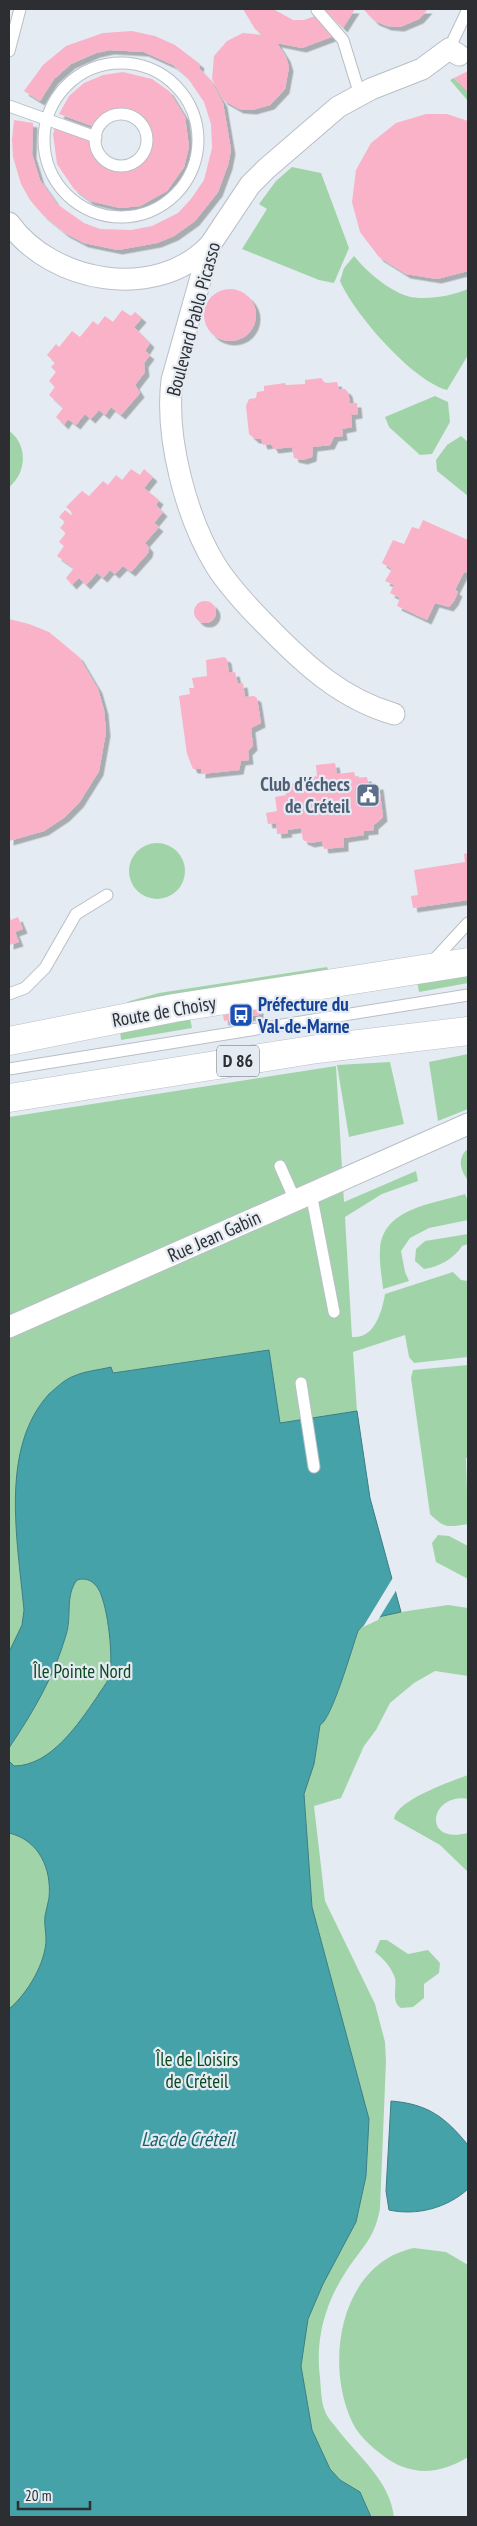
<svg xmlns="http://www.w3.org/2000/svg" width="477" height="2526" font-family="'PT Sans Narrow',sans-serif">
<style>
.green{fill:#a1d3a9}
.water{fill:#46a2a9;stroke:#3e7f85}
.pier{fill:#e5ebf2}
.building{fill:#f9b2c8;filter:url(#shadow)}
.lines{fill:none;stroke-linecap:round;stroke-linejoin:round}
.lane-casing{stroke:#b9bfc6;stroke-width:13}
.street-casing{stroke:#b9bfc6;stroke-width:23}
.primary-casing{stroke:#b9bfc6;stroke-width:29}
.lane{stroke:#fff;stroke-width:11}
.street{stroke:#fff;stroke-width:21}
.primary{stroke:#fff;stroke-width:28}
.labels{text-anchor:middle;stroke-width:4.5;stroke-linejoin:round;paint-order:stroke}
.shield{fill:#e5ebf2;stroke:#64676b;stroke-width:1}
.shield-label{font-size:18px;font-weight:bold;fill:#2c2e31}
.street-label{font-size:19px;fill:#2c2e31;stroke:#e5ebf2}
.service-label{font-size:19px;font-weight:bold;fill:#4e5e75;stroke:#e5ebf2;text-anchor:end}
.transit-label{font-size:19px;font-weight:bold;fill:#164399;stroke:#e5ebf2;text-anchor:start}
.park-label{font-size:19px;fill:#0b4a1f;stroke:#e5ebf2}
.water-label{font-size:20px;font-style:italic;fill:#186368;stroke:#e5ebf2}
</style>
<defs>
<filter id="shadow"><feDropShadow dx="4.5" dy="4.5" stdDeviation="0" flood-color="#0004"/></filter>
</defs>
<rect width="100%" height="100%" fill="#e5ebf2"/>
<g class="green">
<polygon points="454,78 468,92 468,101 450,80"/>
<polygon points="292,167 321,173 349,248 334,283 319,280 242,249 267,209 259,204 276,181"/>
<path d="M354,256C366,271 388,290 407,296C424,301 452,296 468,289V355L447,390C413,381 354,314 340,281L344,268Z"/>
<polygon points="435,396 448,402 450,422 432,454 420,455 389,427 385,417"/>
<path d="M9,431C28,444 27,473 9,487Z"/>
<polygon points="461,436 468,442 468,496 437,471 436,460 447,445"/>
<circle cx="157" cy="871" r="28"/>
<polygon points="327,967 329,971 119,1007 130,1001 159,993"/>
<polygon points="466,973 468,983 419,992 417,981"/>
<polygon points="190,1018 192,1028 121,1040 120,1031"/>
<polygon points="468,1054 468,1109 438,1121 429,1062"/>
<polygon points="390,1062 404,1124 349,1137 337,1065"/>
<path d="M336,1066L344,1202L416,1171L418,1181L382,1194L345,1217L352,1337C375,1339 382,1311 385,1294L453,1272L461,1280L468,1281V1357L414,1363L409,1357L405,1335L353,1352L357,1411L370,1498L401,1612L448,1605L468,1608V1676L435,1671L414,1683L390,1703L376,1730L364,1746L341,1798L314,1806L325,1901L375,2004L385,2042L386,2061L380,2208C375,2238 363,2246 347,2270C325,2303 315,2339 320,2378C321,2388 321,2402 325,2411C327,2418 334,2424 338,2430C359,2457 390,2481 394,2517H9V1117Z"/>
<path d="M468,1149V1180C460,1171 457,1157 468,1149Z"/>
<path d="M465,1194L468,1201V1220L429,1228L410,1238L401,1251L405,1272L409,1281L383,1289C382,1277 379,1263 380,1250C382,1208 433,1204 465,1194Z"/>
<path d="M468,1234V1244L462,1246C454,1259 438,1267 424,1269L415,1261L416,1249L425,1241Z"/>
<path d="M468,1365V1458H466L468,1524C448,1527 445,1529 430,1514L411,1378L413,1370Z"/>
<polygon points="438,1535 449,1536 468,1546 468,1579 436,1562 432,1543"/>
<path d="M468,1775V1799C431,1792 420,1845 468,1833V1872L440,1845L394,1819C396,1800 452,1781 468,1775Z"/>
<path d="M380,1940H387L408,1954L428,1950L440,1963L439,1973L424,1984V1998L413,2007L401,2008C391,2002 397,1988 395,1978C391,1967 384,1959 375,1952Z"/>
<path d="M414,2248L446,2252L468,2265V2457C439,2475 409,2477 381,2454C368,2444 356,2433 350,2417C325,2358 342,2263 414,2248Z"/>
</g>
<g class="water">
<path d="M269,1350L280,1423L357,1411L370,1498L401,1612C385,1616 367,1617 358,1631C352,1648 332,1719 320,1725L314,1764L304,1794L312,1907L369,2119L366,2176L356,2222L323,2284L308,2319L301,2366L312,2430L330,2469L340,2480L360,2492L371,2517H9V2009C27,1994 46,1963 46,1939C46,1932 44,1924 45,1916C46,1910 48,1904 49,1898C52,1869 39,1840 9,1833V1761L14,1766C51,1766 79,1723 97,1697C100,1691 107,1684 109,1677C114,1659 108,1607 99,1590C94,1581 86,1577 77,1580C65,1595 72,1617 66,1635C54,1677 33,1712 9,1748V1652L22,1625L24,1610C17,1537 0,1448 49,1394C56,1388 65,1379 74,1376C85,1371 99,1370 111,1367L113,1373Z"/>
<path d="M391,2101C428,2104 445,2117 468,2145V2189C447,2208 417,2216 389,2210L386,2191Z"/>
</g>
<polygon class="pier" points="394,1576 397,1589 378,1620 363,1627"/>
<g class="building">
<polygon points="243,9 273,9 293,20 304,20 315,16 334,36 302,48 277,43 286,57 289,67 285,89 270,105 252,110 239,109 223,100 212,79 214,56 227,41 243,33 262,35 255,29"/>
<polygon points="324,9 355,9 343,28"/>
<polygon points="363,9 428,9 419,19 400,27 387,26 375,21"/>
<polygon points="132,31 155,36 175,45 200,64 199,68 212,82 223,103 231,150 228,165 218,192 195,221 174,236 157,243 118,250 84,243 65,233 43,215 30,200 21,184 13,157 12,140 14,120 33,123 32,154 40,180 57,204 84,223 100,229 131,230 152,226 178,213 191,199 204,180 212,148 211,124 204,102 187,77 173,65 144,52 110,50 96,53 71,64 54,79 40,101 24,91 43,65 66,46 103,33"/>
<polygon points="468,71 468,92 454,78"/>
<polygon points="123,72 152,79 169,91 185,117 189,147 184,167 167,191 140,206 120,208 90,201 74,189 57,164 53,134 55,128 92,142 97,158 102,163 116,170 131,169 144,161 151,148 151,133 148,126 138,115 123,110 116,111 102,117 95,127 59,114 69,96 84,83 103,75"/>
<polygon points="426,114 447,114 468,121 468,271 437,279 406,274 379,257 360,232 352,202 356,170 371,143 396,123"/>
<circle cx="230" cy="315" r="26"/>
<polygon points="122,310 131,316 135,312 142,318 134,327 150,343 145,351 150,355 144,363 145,372 135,385 140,393 121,415 111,407 105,415 99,410 91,419 85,414 76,425 68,419 64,425 56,417 63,408 49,395 55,387 49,381 56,372 51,367 55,363 47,355 56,344 59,347 72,331 80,337 93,321 98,325 105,316 113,322"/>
<polygon points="321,378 325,383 337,382 339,389 345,389 348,392 350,403 357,403 358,414 351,415 352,427 342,429 343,436 334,437 330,445 313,447 312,457 303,460 294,458 292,447 274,449 271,444 263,445 261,439 255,439 249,434 246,406 249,399 256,398 257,392 264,391 264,386 285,383 286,385 305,384 305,380"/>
<polygon points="131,469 140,475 144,469 153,477 144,488 159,500 156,505 163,512 154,523 159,527 145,543 149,548 148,553 131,572 123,566 115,574 110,570 103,578 97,573 86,585 79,578 72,585 66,578 74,568 57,556 64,546 59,542 66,533 60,528 65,522 59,517 65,510 71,515 73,513 66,507 82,491 89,496 103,481 108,485 116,475 122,480"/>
<polygon points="423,520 468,540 468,573 464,572 455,590 458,592 454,601 449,607 435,603 427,620 397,606 400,598 390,593 394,585 385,581 392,569 382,563 393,540 404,544 412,527 419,529"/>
<circle cx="205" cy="612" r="11"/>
<polygon points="9,619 29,624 49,632 79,657 98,689 104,710 106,732 99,771 79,803 65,817 44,831 9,841"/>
<polygon points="224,657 227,659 229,673 235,672 238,684 243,683 245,697 254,696 257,698 261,723 251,728 253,746 248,751 249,760 241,761 239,770 201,774 201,769 193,769 187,754 179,696 190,694 189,688 194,688 192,678 207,676 206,660"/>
<polygon points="335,763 337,774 354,772 356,778 367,777 369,786 379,785 383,817 374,825 374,830 364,831 364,835 344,838 344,847 324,849 322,841 310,843 303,840 301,828 287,830 288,833 277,834 276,823 268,824 266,813 277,811 275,797 286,795 285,786 317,776 316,765"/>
<polygon points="468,853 468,900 413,908 411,896 418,895 414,870 465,862 464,854"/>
<polygon points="9,914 11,920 18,917 23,929 15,932 19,942 9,945"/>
<polygon points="259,1009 259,1015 224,1021 223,1015"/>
</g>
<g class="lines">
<g class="lane-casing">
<g id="lane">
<polyline points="317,10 343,40 360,95"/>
<polyline points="449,49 468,9"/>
<polyline points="9,51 20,9"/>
<circle cx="121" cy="140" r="77"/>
<polyline points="9,106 96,137"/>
<circle cx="121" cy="140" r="26"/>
<polyline points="432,962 468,923"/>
<polyline points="9,994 25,988 45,968 76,914 107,895"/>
<polyline points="9,1069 468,995"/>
<polyline points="280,1166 295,1200"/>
<polyline points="311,1193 334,1312"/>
<polyline points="301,1383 314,1467"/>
</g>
</g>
<g class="street-casing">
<g id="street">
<path d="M9,223C52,283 156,302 210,245"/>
<path d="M394,714C342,699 305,665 268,627C249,608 230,588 216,566C186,517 165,438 172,380L210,245L250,185L266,169L338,107L371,89L422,69L449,49L459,55"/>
<polyline points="9,1327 468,1124"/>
</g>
</g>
<g class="primary-casing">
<g id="primary">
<polyline points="9,1041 174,1008 468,962"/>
<polyline points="9,1098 317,1049 468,1031"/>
</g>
</g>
<use href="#lane" class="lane"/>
<use href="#street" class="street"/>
<use href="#primary" class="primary"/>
</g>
<defs>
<g id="civic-square" transform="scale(1.25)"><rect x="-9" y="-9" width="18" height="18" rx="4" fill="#5c6f8a" stroke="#e5ebf2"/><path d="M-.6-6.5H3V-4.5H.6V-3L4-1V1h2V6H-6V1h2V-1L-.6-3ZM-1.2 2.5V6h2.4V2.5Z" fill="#fff"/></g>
<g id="bus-square" transform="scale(1.25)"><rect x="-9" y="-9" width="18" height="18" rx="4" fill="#1a4fb4" stroke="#e5ebf2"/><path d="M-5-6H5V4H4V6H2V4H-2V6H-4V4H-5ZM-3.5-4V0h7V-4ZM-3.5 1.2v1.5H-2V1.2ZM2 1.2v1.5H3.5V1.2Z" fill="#fff"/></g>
</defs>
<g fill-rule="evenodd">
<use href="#civic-square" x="368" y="795"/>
<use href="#bus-square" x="241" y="1015"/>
</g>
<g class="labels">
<rect class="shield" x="217" y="1045.5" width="42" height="31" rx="4"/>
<g class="shield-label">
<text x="238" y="1067">D 86</text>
</g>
<g class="street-label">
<text transform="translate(193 319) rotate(-75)" y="7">Boulevard Pablo Picasso</text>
<text transform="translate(164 1011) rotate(-10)" y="7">Route de Choisy</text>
<text transform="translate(214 1236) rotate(-24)" y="7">Rue Jean Gabin</text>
</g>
<g class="service-label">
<text x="350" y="791">Club d'échecs<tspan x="350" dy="22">de Créteil</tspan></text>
</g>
<g class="transit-label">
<text x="258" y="1011">Préfecture du<tspan x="258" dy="22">Val-de-Marne</tspan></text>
</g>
<g class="park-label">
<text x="82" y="1678">Île Pointe Nord</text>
<text x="197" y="2066">Île de Loisirs<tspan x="197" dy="22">de Créteil</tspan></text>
</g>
<g class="water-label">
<text x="188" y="2146">Lac de Créteil</text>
</g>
</g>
<rect width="477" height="2526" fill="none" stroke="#2c2e31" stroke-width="20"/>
<path d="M18 2501v8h72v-8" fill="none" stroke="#2c2e31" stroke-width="2.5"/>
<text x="25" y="2501" font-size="15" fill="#2c2e31" stroke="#e5ebf2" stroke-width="4" paint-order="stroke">20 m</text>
</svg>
